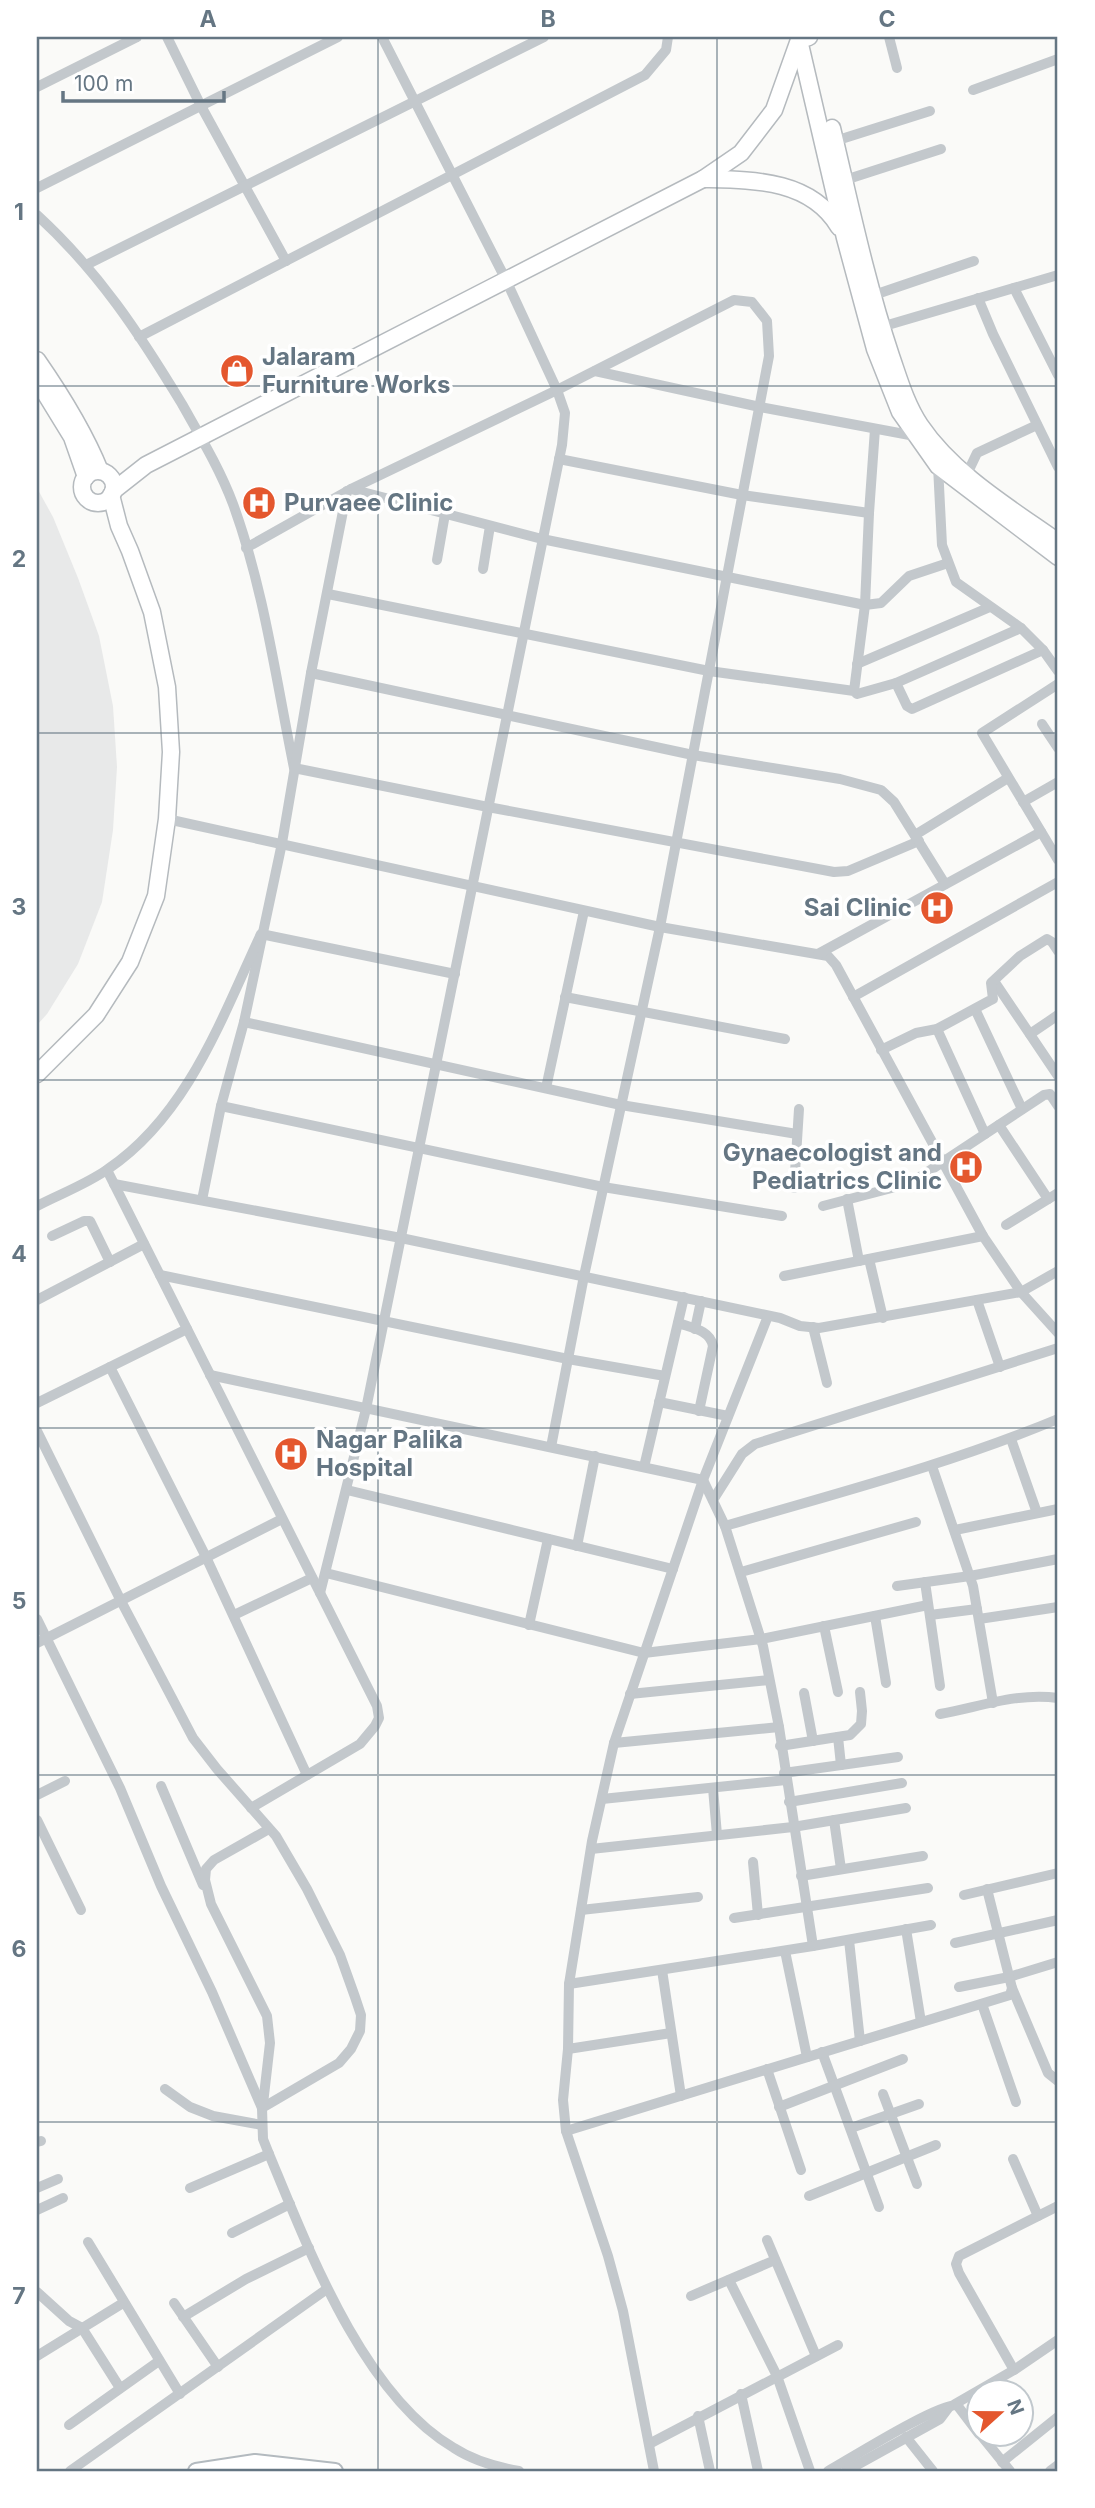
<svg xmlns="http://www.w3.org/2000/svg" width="1095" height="2508" font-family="Inter,sans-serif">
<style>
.built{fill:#e8e9e9}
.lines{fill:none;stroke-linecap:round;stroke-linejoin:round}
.secondary-casing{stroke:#b3babf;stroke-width:18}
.primary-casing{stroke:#b5babe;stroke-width:19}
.minor{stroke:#c3c8cc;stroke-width:10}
.secondary{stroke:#fff;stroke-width:14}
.primary{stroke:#fff;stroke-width:16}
.grid{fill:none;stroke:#657683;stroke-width:2;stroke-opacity:0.55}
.labels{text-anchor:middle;stroke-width:7;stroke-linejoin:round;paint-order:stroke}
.poi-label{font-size:24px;font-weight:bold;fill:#657683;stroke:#fff;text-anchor:start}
.neatline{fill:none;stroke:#657683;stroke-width:2.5}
.grid-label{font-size:23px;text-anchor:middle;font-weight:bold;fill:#657683}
</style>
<rect width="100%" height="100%" fill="#fafaf8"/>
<polygon class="built" points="37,488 53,517 78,578 99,636 113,706 117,767 113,830 102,902 78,964 47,1014 37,1025"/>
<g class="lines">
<g class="secondary-casing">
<polyline id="secondary" points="196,2471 255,2462 335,2471"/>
</g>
<g class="primary-casing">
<g id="primary">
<polyline points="799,40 845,238 875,349 900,412 938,466 1058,557"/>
<path d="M832,128C850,204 866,281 891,356C899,379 906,404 920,425C953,474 1010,508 1058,542"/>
<path d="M703,179C753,180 810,179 839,227"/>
<path d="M37,360C62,396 84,431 100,471"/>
<polyline points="37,380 72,437 86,477"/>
<circle cx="98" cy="487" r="16"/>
<polyline points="113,491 146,465 703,179 741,153 774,110 799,40 809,37"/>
<polyline points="37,1074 96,1015 130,962 156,896 167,819 171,752 167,687 152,612 130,551 119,526 111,495"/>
</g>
</g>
<g class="minor">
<polyline points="167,37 201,106 286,261"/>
<polyline points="889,37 897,68"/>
<polyline points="37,87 137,37"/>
<polyline points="973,90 1058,59"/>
<polyline points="835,141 930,111"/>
<polyline points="845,180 941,149"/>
<polyline points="37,188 338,37"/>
<path d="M37,215C99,272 139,333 182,404C200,436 220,469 233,504C264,589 276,680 294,768L488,807L834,872L848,871L919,841"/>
<polyline points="86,265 544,37"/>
<polyline points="1014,288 1058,375"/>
<polyline points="874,295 974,261"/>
<polyline points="978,298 993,334 1058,467"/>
<polyline points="881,327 1058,275"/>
<polyline points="139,337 645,75 666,50 668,37"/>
<polyline points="595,371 760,407 915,436"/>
<polyline points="559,459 742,495 869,513"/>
<polyline points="938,466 942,545 956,582 1021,628 1043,650 1058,671"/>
<polyline points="967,474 977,453 1037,425"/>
<polyline points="351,489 542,539 865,605 881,603 909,576 948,563"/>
<polyline points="246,548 351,489 557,390 734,300 752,302 767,321 769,356 660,927 584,1276 551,1447"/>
<polyline points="437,560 445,514"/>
<polyline points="483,569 490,526"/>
<polyline points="328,594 709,671 854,691 857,694 896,683 1021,628"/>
<polyline points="857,664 990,607"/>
<polyline points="311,673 693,755 840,779 881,790 894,802 945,884"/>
<polyline points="896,683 907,706 912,709 1043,650"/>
<polyline points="1058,684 982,733 1058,860"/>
<polyline points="854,691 865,605 869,513 875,429"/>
<polyline points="1042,724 1058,748"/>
<polyline points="1023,802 1058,782"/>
<polyline points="167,819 660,927 828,956 836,965 983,1236 1021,1292 1058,1333"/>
<polyline points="915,835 1008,778"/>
<polyline points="818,954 1041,832"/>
<polyline points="994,981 1058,1076"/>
<polyline points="565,997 785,1039"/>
<polyline points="853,997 1058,882"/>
<polyline points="975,1009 1022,1109"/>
<polyline points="244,1022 621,1105 797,1134"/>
<polyline points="937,1029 985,1134"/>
<polyline points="1030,1034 1058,1015"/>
<polyline points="881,1050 916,1033 937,1029 989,1001 993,999 991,983 1020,956 1047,939 1052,942 1058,951"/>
<polyline points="546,1088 584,911"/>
<polyline points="221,1106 603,1187 782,1216"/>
<polyline points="999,1125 1048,1199"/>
<polyline points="107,1170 377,1706 379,1718 375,1726 360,1744 251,1808"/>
<polyline points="114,1184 401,1238 780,1318 800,1326 819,1328 1021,1292 1058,1271"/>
<polyline points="794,1188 799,1109"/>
<polyline points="847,1199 859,1261"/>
<polyline points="202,1200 221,1106 244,1022 282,843 311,673 347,491"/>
<path d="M37,1206C60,1194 87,1184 108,1169C188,1115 222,1017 261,934L455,974"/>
<polyline points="823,1206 903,1185 920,1177 1044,1095 1050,1094 1058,1106"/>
<polyline points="1006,1225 1058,1193"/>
<polyline points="52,1236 84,1221 90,1221 110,1262"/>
<polyline points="869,1259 883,1318"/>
<polyline points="160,1275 568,1359 665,1376"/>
<polyline points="784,1276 983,1236"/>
<polyline points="37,1300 144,1244"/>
<polyline points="977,1300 1000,1367"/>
<path d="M678,1323C692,1328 710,1330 713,1346L699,1411"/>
<polyline points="813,1327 827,1383"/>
<polyline points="695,1329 701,1301"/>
<polyline points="110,1367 206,1557 307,1775"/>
<polyline points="210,1375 703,1480"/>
<polyline points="659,1402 728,1416"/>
<polyline points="37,1403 187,1329"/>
<path d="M37,1431L121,1601L193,1738L217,1769L276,1836L307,1889L340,1955L355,1997L361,2015L360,2031L351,2049L339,2063L262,2108L263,2139L269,2154C308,2248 363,2395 454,2448C474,2461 496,2467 519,2471"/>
<polyline points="1011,1439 1037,1513"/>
<polyline points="932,1466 973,1586 993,1703"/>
<polyline points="644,1467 684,1297"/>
<polyline points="703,1480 725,1526 763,1646 779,1727 813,1946"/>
<polyline points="347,1490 673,1569"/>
<polyline points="713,1500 742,1454 755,1444 1058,1348"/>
<path d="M725,1526C837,1493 950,1464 1058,1419"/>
<polyline points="955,1530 1058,1509"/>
<polyline points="577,1546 595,1456"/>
<polyline points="741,1572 916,1522"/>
<polyline points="326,1573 644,1653 761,1639 928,1605"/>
<polyline points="925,1582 940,1686"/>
<polyline points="897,1586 970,1576 1058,1559"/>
<polyline points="320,1593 366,1409 562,445 565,413 557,390 506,280 382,37"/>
<polyline points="234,1615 312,1578"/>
<polyline points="930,1615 977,1609"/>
<polyline points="875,1616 886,1683"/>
<polyline points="37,1619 120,1788 161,1886 212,1992 262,2108"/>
<polyline points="979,1619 1058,1607"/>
<polyline points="529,1625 548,1539"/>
<polyline points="824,1626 838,1692"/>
<polyline points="37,1643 282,1519"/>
<polyline points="804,1693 813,1741"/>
<polyline points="630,1694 769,1680"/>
<path d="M940,1714C979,1707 1018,1692 1058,1698"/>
<polyline points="838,1737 841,1765"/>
<polyline points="614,1743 779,1727"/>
<polyline points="780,1746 850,1735 861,1724 862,1711 860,1692"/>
<polyline points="784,1773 898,1757"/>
<polyline points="161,1786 203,1885"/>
<polyline points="713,1788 717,1835"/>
<polyline points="37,1795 65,1781"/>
<polyline points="602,1799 786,1780"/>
<polyline points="789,1802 902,1783"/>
<polyline points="37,1820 81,1910"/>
<polyline points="834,1820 841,1869"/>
<polyline points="591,1849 793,1827 906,1808"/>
<polyline points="753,1862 758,1915"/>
<polyline points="801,1876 923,1856"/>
<polyline points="964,1895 1058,1873"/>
<polyline points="581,1910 698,1897"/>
<polyline points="734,1918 928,1888"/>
<polyline points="906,1929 921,2022"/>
<polyline points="849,1940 860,2041"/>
<polyline points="955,1943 1058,1920"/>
<polyline points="785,1951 807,2057"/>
<polyline points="662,1970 681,2096"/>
<polyline points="569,1984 813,1946 931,1925"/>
<polyline points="959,1987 1009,1977 1058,1962"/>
<polyline points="1012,1988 1048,2073 1058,2081"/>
<polyline points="982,2004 1016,2102"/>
<polyline points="568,2049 671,2033"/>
<polyline points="822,2052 879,2207"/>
<polyline points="767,2069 801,2170"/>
<polyline points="165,2089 190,2107 213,2116 262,2125"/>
<polyline points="883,2094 917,2184"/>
<polyline points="263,2104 270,2043 267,2016 211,1904 205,1880 206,1869 214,1860 269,1829"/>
<polyline points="779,2107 903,2059"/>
<polyline points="851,2128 919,2104"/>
<polyline points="566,2131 1010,1995 1012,1988 987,1889"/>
<polyline points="37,2142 41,2141"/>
<polyline points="1013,2159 1038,2216"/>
<polyline points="37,2188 58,2179"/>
<polyline points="190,2188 269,2154"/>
<polyline points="809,2196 936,2145"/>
<polyline points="37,2210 63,2198"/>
<polyline points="232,2233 290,2204"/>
<polyline points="767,2240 816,2356"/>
<polyline points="88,2242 180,2394"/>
<polyline points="729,2280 777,2376 810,2471"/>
<polyline points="37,2292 69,2321 82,2328 120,2388"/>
<polyline points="691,2296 775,2260"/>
<polyline points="174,2303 218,2367"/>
<polyline points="183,2317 246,2279 309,2248"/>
<polyline points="37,2356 123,2303"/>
<polyline points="1014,2370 959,2273 956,2264 959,2256 1058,2206"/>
<polyline points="741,2394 758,2471"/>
<polyline points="955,2404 1014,2370 1058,2340"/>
<polyline points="698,2416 710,2471"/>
<polyline points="69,2425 159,2361"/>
<polyline points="980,2434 1010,2471"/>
<polyline points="906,2437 933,2471"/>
<polyline points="649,2444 838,2345"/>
<polyline points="1002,2462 1058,2417"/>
<polyline points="70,2471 327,2289"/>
<polyline points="654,2471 623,2311 608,2256 566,2131 563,2100 568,2049 569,1984 592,1841 614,1743 703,1480 768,1316"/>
<path d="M828,2471C853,2457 935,2405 957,2405L979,2434"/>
<polyline points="846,2471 940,2419 949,2407"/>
<polyline points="1050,2471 1058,2465"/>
</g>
<use href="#secondary" class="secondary"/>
<use href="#primary" class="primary"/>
</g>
<path class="grid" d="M378,37V2471M717,37V2471M37,386H1058M37,733H1058M37,1080H1058M37,1428H1058M37,1775H1058M37,2122H1058"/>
<defs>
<g id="shop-disc" transform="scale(1.75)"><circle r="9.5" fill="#e4572e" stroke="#fff"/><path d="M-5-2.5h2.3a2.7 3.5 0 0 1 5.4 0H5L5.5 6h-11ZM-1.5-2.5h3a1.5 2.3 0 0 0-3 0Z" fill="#fff"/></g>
<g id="hospital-disc" transform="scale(1.75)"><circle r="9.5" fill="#e4572e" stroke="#fff"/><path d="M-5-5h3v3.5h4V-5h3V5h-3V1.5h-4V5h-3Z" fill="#fff"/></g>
</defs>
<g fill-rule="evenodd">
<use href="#shop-disc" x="237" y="371"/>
<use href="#hospital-disc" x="259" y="503"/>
<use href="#hospital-disc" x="937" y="908"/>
<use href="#hospital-disc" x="966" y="1167"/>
<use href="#hospital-disc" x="291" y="1454"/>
</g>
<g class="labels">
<g class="poi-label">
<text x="262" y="365">Jalaram<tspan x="262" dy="28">Furniture Works</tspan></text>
<text x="284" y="511">Purvaee Clinic</text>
<text x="912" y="916" text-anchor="end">Sai Clinic</text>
<text x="942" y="1161" text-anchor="end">Gynaecologist and<tspan x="942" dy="28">Pediatrics Clinic</tspan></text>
<text x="316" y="1448">Nagar Palika<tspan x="316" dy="28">Hospital</tspan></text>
</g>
</g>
<rect width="1095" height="2508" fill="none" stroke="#ffffff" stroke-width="77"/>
<g transform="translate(1000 2413) rotate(69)"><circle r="33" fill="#ffffff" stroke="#c1c8cd" stroke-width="2"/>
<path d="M0-5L12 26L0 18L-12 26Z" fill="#e4572e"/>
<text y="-10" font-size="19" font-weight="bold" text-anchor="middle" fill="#657683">N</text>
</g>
<path d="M63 91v10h161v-10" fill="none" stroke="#657683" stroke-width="3.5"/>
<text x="74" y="91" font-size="21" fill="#657683" stroke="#ffffff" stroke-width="5" paint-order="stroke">100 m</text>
<rect x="38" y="38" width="1018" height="2432" class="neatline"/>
<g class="grid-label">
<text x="208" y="27">A</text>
<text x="548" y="27">B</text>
<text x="887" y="27">C</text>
<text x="19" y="220">1</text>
<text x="19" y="567">2</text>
<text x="19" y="915">3</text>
<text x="19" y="1262">4</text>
<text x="19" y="1609">5</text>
<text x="19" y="1957">6</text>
<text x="19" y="2304">7</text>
</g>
</svg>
